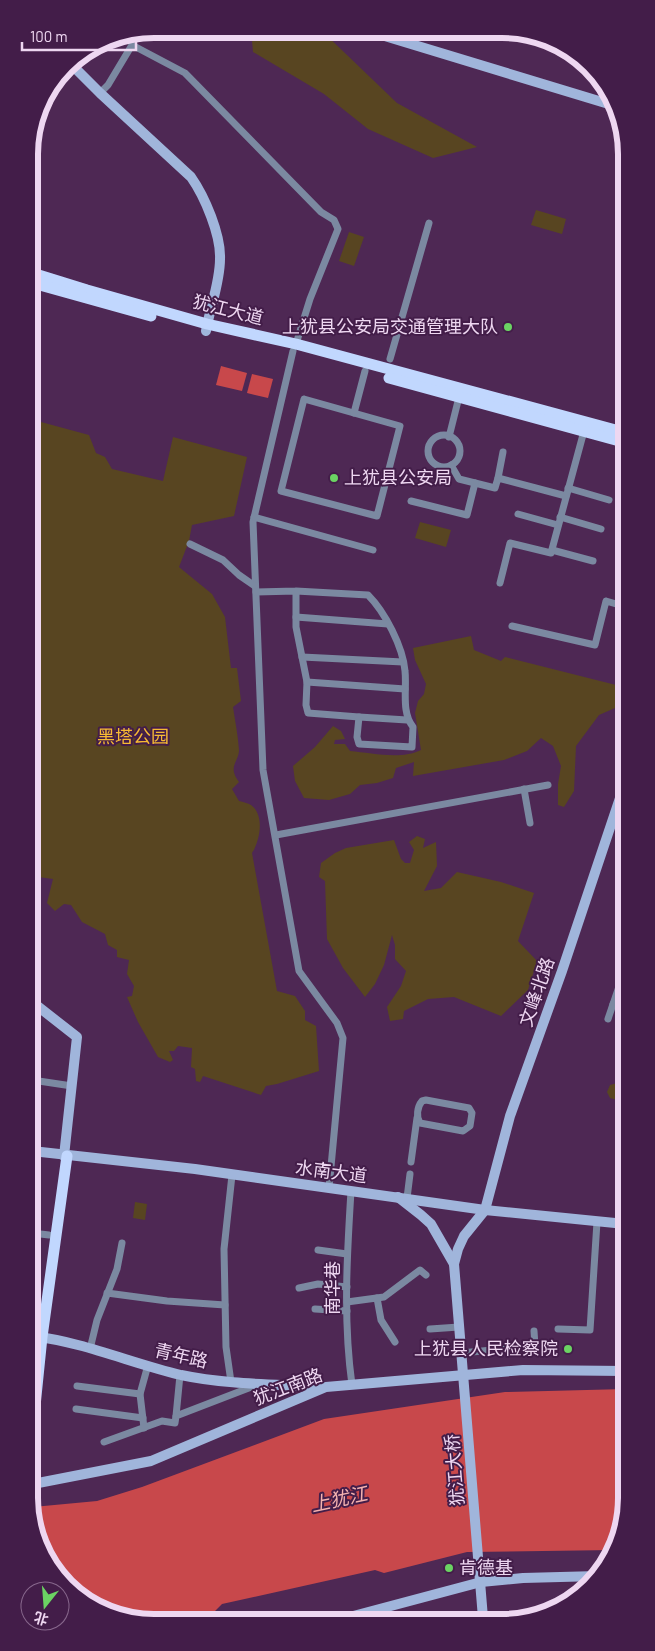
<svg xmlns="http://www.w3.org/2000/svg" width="655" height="1651" font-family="Barlow,'Noto Sans SC',sans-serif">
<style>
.green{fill:#584521}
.water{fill:#c8484b}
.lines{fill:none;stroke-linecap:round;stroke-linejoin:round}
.street{stroke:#7b89a1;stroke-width:7}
.secondary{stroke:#a0b5db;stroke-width:10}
.primary{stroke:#c1d7fe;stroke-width:11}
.poi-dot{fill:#6bd363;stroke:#431d49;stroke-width:2}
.labels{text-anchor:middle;stroke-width:4;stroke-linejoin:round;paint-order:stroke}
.street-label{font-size:18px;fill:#eed7f1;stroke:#431d49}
.poi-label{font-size:18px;fill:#eed7f1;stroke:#431d49;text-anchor:end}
.park-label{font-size:18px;fill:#f6ba34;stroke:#431d49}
.water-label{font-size:19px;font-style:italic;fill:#f5b3b0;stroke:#431d49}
.rim{fill:none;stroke:#eed7f1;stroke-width:6}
</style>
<rect width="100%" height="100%" fill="#4e2854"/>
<g class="green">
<polygon points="251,29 321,30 397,103 477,147 433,158 368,129 324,94 253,52"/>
<polygon points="536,210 566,219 562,234 531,225"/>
<polygon points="349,232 364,237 354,266 339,261"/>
<polygon points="29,308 38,312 30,344"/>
<path d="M30,419L89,435L96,453L105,457L112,469L163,481L173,437L247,457L234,516L192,525L189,541L179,567L212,594L225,617L231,668H237L241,701L233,707C235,721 238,735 239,750C239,762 227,766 239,782L232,789L239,801C243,802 248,803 251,805C265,815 260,841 252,853L277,991L295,996L305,1011V1020L316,1026L319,1071L277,1084L266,1086L261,1095L203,1076L200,1082L196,1081L195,1069L191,1067L192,1048L178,1046L174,1051H169L173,1060L170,1062L158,1057L138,1022L127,997L132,996L134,986L127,974L129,960L117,957V950L108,945L105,934L82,922L71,905L64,904L55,911L47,903L53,879L31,876Z"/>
<polygon points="420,522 451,530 446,547 415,538"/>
<path d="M471,636L474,650L501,661L505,657L616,685L615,708L599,715L576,746L574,791L564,807L558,805V784L561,766L553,746L541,738L527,751L504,760L413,776L414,762L396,768L393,778L377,783L360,785L350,794L329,800L304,798L295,781L293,766L315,747L333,726L341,731L345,739L335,740L334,744H345L350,751C372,753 401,760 421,750L415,713L418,701L424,694L426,684L415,660L413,648Z"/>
<polygon points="417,836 425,839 423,848 436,842 437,866 424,891 441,888 457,872 501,882 534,893 518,941 537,961 528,990 501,1016 454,997 428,999 404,1011 403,1019 390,1021 387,1007 401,986 406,971 395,959 395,945 392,935 384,965 375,984 365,997 343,968 327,939 325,881 319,877 321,863 335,853 346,848 394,840 401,859 405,863 410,863 414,850 409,842"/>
<polygon points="625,1081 625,1102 610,1098 607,1092 610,1085"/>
<polygon points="135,1202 147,1204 145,1220 133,1218"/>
</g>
<g class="water">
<polygon points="221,366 247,373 242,391 216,385"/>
<polygon points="252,374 273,379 268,398 247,393"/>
<polygon points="626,1389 626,1505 617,1545 613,1550 467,1552 384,1573 375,1570 222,1604 212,1614 185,1617 167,1614 140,1620 129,1620 65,1586 33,1530 33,1507 97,1501 142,1487 324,1419 505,1392"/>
</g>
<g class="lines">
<g class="street">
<polyline points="100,93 108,85 132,45 185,73 321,212 334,220 338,229 310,299 296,344"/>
<polyline points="293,351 253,522 263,770 299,971 337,1023 343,1038 329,1188"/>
<polyline points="390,359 429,223"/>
<polygon points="304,399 400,426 377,516 281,491"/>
<polyline points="354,413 365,371"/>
<circle cx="444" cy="451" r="16"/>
<polyline points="449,437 459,397"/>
<polyline points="451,465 459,479 495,488 498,478 566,496"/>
<polyline points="498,478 503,452"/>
<polyline points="568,488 609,500"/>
<polyline points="411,501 467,515 475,483"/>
<polyline points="518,514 558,525"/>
<polyline points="254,517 373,550"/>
<polyline points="560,517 601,529"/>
<polyline points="190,544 223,560 239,575 255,586"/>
<polyline points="552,550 593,561"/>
<polyline points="500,583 510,543 551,553 584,431"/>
<path d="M256,592L296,591V627L307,682L306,705L308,713L359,717L357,737L359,744L412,747L413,727C401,712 407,689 405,671C403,647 385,612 368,595L296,591"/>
<polyline points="296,617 388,624"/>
<polyline points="512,626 595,645 606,601 623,606"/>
<polyline points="302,657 403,662"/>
<polyline points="307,682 405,689"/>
<polyline points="359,717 407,720"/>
<polyline points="524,789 530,823"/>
<polyline points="276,835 548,785"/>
<polyline points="613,1004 625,1008"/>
<polyline points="608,1019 624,972"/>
<polyline points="32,1080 72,1086"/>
<path d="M426,1100L469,1108L472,1113L470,1126L463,1131L420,1123C416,1117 417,1107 422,1101Z"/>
<polyline points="411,1162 417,1118"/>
<path d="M351,1191C347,1255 343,1320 352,1385"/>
<polyline points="407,1198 410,1174"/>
<polyline points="32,1233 49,1235"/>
<polyline points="318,1250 347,1254"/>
<polyline points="299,1288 318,1284 347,1287"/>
<polyline points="107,1293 167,1301 225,1305"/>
<polyline points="377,1298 381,1320 395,1342"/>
<polyline points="347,1302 384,1297 420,1270 426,1275"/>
<polyline points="315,1309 347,1311"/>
<polyline points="430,1329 459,1327"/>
<polyline points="558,1329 590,1330 597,1222"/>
<polyline points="90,1349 97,1320 117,1269 122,1243"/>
<polyline points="461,1353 535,1346 534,1331"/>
<polyline points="231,1382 226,1347 224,1249 232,1175"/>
<polyline points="77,1386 140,1394"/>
<polyline points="76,1409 143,1418"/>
<polyline points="176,1416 180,1375"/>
<polyline points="144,1428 140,1394 148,1365"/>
<polyline points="104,1442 162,1421 175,1423 176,1416 254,1386"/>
</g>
<g class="secondary">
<polyline points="365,30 612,105"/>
<path d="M69,62L100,93L191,177C205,197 221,235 220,259C220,283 210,307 206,331"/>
<polyline points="31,1001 77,1037 64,1156"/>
<polyline points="32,1151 195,1169 485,1210 625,1224"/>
<polyline points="398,1197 421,1215 431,1224 454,1264"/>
<path d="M32,1336C83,1342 131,1363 181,1375C228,1385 276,1384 323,1387"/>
<polyline points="33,1484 151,1461 326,1387 523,1370 626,1371"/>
<polyline points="483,1618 454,1264 458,1249 464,1236 485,1210 510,1116 562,971 624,786"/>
<polyline points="342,1619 481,1582 523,1578 598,1576"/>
</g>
<g class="primary">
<polyline points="29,272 87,290 207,324 296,344 623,432"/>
<polyline points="29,282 151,316"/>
<polyline points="389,378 623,442"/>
<polyline points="33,1426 42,1337 67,1156"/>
</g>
</g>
<g class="poi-dot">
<circle cx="508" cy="327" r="5"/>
<circle cx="334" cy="478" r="5"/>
<circle cx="568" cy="1349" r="5"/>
<circle cx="449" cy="1568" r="5"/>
</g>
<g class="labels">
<g class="street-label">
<text transform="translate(228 310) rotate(14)" y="6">犹江大道</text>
<text transform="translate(537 992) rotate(-71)" y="6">文峰北路</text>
<text transform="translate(331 1172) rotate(7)" y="6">水南大道</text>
<text transform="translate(333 1288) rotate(-90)" y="6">南华巷</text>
<text transform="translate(181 1356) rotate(13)" y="6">青年路</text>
<text transform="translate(288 1387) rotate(-21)" y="6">犹江南路</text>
<text transform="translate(455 1470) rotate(-95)" y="6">犹江大桥</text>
</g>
<g class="poi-label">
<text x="498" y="333">上犹县公安局交通管理大队</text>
<text x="344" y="484" text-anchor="start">上犹县公安局</text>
<text x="558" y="1355">上犹县人民检察院</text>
<text x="459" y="1574" text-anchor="start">肯德基</text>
</g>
<g class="park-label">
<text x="133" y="743">黑塔公园</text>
</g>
<g class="water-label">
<text transform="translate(339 1499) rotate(-12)" y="7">上犹江</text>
</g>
</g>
<path d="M0 0H655V1651H0ZM154 38H502A116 116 0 0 1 618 154V1498A116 116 0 0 1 502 1614H154A116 116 0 0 1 38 1498V154A116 116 0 0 1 154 38Z" fill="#431d49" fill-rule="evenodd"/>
<path class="rim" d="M154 38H502A116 116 0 0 1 618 154V1498A116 116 0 0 1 502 1614H154A116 116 0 0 1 38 1498V154A116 116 0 0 1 154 38Z"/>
<g transform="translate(45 1606) rotate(197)"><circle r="24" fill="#431d49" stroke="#87678c"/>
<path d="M0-4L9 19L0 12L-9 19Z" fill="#6bd363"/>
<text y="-8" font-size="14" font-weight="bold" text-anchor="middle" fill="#eed7f1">北</text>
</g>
<path d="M22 42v8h114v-8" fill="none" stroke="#eed7f1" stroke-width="2.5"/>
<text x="30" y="42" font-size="15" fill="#eed7f1" stroke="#431d49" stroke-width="4" paint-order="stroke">100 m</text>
</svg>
